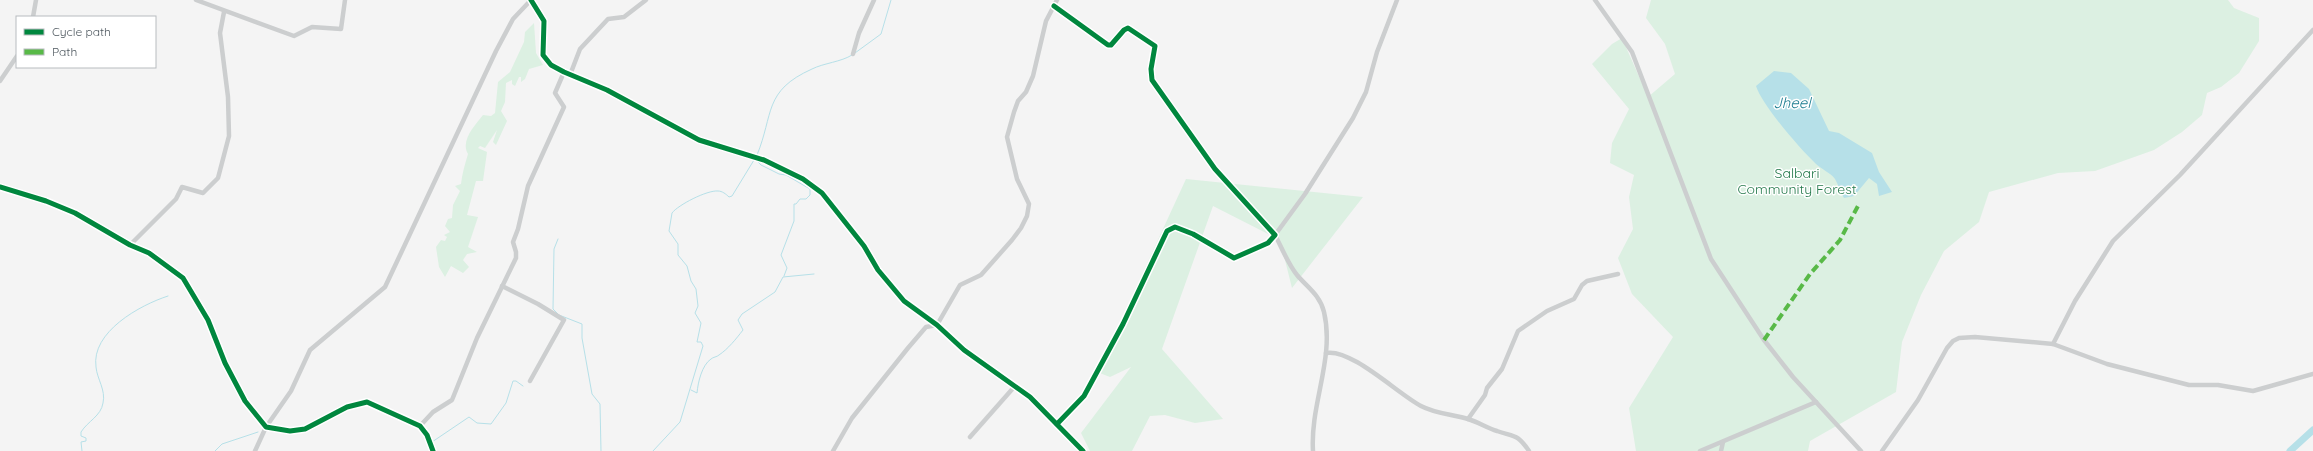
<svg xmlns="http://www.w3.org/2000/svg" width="2313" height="451" font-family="Quicksand,sans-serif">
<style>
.green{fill:#dcf0e2}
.water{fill:#b6e0e8}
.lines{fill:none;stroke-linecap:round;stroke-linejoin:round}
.stream{stroke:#b6e0e8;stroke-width:1}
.river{stroke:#b6e0e8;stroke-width:7}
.minor{stroke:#cccecf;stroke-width:4.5}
.quiet{stroke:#58b947;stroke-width:4;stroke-dasharray:8 4;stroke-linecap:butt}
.cycleway-casing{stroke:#fff;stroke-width:8}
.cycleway{stroke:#00873e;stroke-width:5}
.labels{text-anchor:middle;stroke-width:3;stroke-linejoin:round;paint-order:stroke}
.park-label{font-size:14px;fill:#24794b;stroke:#fff}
.water-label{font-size:15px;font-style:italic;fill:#1e7e91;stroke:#fff}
</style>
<rect width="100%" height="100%" fill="#f4f4f4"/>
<g class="green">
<polygon points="1651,0 2228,0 2234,8 2259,18 2259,41 2239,73 2221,87 2207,93 2202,115 2182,132 2154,150 2095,171 2058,173 1989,192 1979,222 1944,251 1921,295 1902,342 1896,392 1810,441 1808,451 1636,451 1629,408 1673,337 1632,294 1618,258 1633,229 1629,197 1634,175 1610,163 1612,143 1629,109 1592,64 1612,44 1622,38 1648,97 1675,74 1665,44 1646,18"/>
<path d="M534,23L536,53L543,65L529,69L525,79L521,82V77H519L515,86L512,84V80L506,83L505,102L501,111L507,121L496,145L493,142L497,130L485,148L480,146L478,148L487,152L483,181H476L467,215L478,217L468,247L477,252L467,254L463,260L469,267L463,273L451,266L445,277L439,267L436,247L441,240L445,241L447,237L444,235L450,232L445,226L448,219L452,218L453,205L460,191L455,186L461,184C462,174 465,164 468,154C460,141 475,125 483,115L491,116L495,113L498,82L510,72L524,42L525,32Z"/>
<polygon points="1186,179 1363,197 1292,288 1280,240 1213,206 1162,349 1223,419 1195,423 1165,415 1150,416 1132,451 1090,451 1081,433 1131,367 1110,377 1097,372"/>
</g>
<path class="water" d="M1774,71L1791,73L1809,89L1829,131L1839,133L1872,153L1879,172L1892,192L1879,196L1877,184L1869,178L1854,196L1844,198C1840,192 1839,186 1835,179C1831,173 1821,169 1816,164C1800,149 1762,105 1756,86Z"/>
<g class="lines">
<g class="stream">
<polyline points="855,53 881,34 891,0"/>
<path d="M757,155C774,114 763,91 812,69C824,63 841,62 852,55"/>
<polyline points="755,159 761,165 779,174 786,175 810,189 810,195 806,199 800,199 796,204 794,204 794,221 781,255 787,268 784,276"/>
<polyline points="558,239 554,249 553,309 559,315 582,324 582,338 592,394 600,404 601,451"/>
<path d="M691,390L697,393C698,382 702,365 711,359C713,357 717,357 719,355C728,349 736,339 743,330L738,320L742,314L775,292L783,277L814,274"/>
<polyline points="432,442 469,417 477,423 491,424 506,403 513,381 516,381 523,386"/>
<path d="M82,451L81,442L86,441V438L81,436V432C88,421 101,416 103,403C106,390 97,379 96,367C91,332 140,305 168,296"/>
<polyline points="215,451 222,444 258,432"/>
<path d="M653,451L680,422L703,346L701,342H697L701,323L695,313L698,306L696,289L691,281L687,266L678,255V244L669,231L672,213C678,205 707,190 718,191C722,191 726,194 729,197L732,196L754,160"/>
</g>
<polyline class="river" points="2290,451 2313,430"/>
<g class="minor">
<polyline points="196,0 294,36 312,27 341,29 345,0"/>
<polyline points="531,0 544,21 543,55 551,65 564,72 607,90 699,140 764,160 803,179 822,193 864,246 878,270 904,301 937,325 964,350 1030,397 1083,451"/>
<polyline points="1595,0 1632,52 1711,259 1764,340 1793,377 1861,451"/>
<polyline points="1054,6 1108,45 1111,45 1124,30 1128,28 1155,46 1151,69 1152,80 1215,169 1275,235 1268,243 1234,258 1193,234 1175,227 1167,231 1123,324 1084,396 1057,424"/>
<polyline points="33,17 36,0"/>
<polyline points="853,54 859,33 874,0"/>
<polyline points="570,75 580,49 608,19 624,17 646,0"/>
<polyline points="0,81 17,56"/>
<polyline points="0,187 46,201 75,213 130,245 149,253 183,278 208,320 225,363 245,401 266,427 290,431 305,429 347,407 367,402 420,426 427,435 433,451"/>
<polyline points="130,245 176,199 182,187 203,193 218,178 229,136 228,97 220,33 224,12"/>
<polyline points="502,286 538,304 564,320 530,381"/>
<polyline points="2053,344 2075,301 2113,241 2180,175 2313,30"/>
<path d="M1326,353C1351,348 1398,394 1421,406C1436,414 1452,414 1468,419C1478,422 1487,428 1497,431C1514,437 1517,433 1529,451"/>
<polyline points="1468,419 1485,395 1487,388 1502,369 1518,331 1547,311 1574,299 1582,285 1587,281 1618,274"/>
<polyline points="420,426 433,412 452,400 477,338 516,258 516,252 513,242 518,229 528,186 564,107 555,93 564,72"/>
<polyline points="970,437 1015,386"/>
<polyline points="255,451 266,427 291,391 310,350 385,287 496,51 513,19 531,0"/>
<polyline points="833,451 852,418 908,348 926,327 937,325 960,285 981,275 1012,240 1021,228 1027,216 1029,204 1017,179 1007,137 1014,112 1018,101 1026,92 1033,76 1046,21 1057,0"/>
<path d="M1313,451C1310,404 1335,358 1324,312C1320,295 1307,287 1297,275C1288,264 1282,248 1275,235L1305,194L1353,118L1366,92L1377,52L1397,0"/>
<polyline points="1700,451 1816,402"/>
<polyline points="1721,451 1723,442"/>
<polyline points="1882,451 1918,400 1947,348 1953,341 1959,338 1975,337 2053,344 2107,364 2189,385 2218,385 2253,391 2313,374"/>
</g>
<polyline class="quiet" points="1764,340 1810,274 1840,240 1859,204"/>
<g class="cycleway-casing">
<g id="cycleway">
<polyline points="531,0 544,21 543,55 551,65 564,72 607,90 699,140 764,160 803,179 822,193 864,246 878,270 904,301 937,325 964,350 1030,397 1083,451"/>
<polyline points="1054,6 1108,45 1111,45 1124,30 1128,28 1155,46 1151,69 1152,80 1215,169 1275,235 1268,243 1234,258 1193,234 1175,227 1167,231 1123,324 1084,396 1057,424"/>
<polyline points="0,187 46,201 75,213 130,245 149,253 183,278 208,320 225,363 245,401 266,427 290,431 305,429 347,407 367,402 420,426 427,435 433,451"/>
</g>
</g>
<use href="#cycleway" class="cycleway"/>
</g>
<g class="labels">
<g class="park-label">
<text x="1797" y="178">Salbari<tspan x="1797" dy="16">Community Forest</tspan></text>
</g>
<g class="water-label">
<text x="1792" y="108">Jheel</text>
</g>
</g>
<rect x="16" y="16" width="140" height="52" fill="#ffffff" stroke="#b8bcbf"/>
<rect x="24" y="29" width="20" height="6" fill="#00873e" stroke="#b8bcbf"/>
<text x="52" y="36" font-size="12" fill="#4d575e">Cycle path</text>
<rect x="24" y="49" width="20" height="6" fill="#58b947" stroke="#b8bcbf"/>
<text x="52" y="56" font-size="12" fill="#4d575e">Path</text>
</svg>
